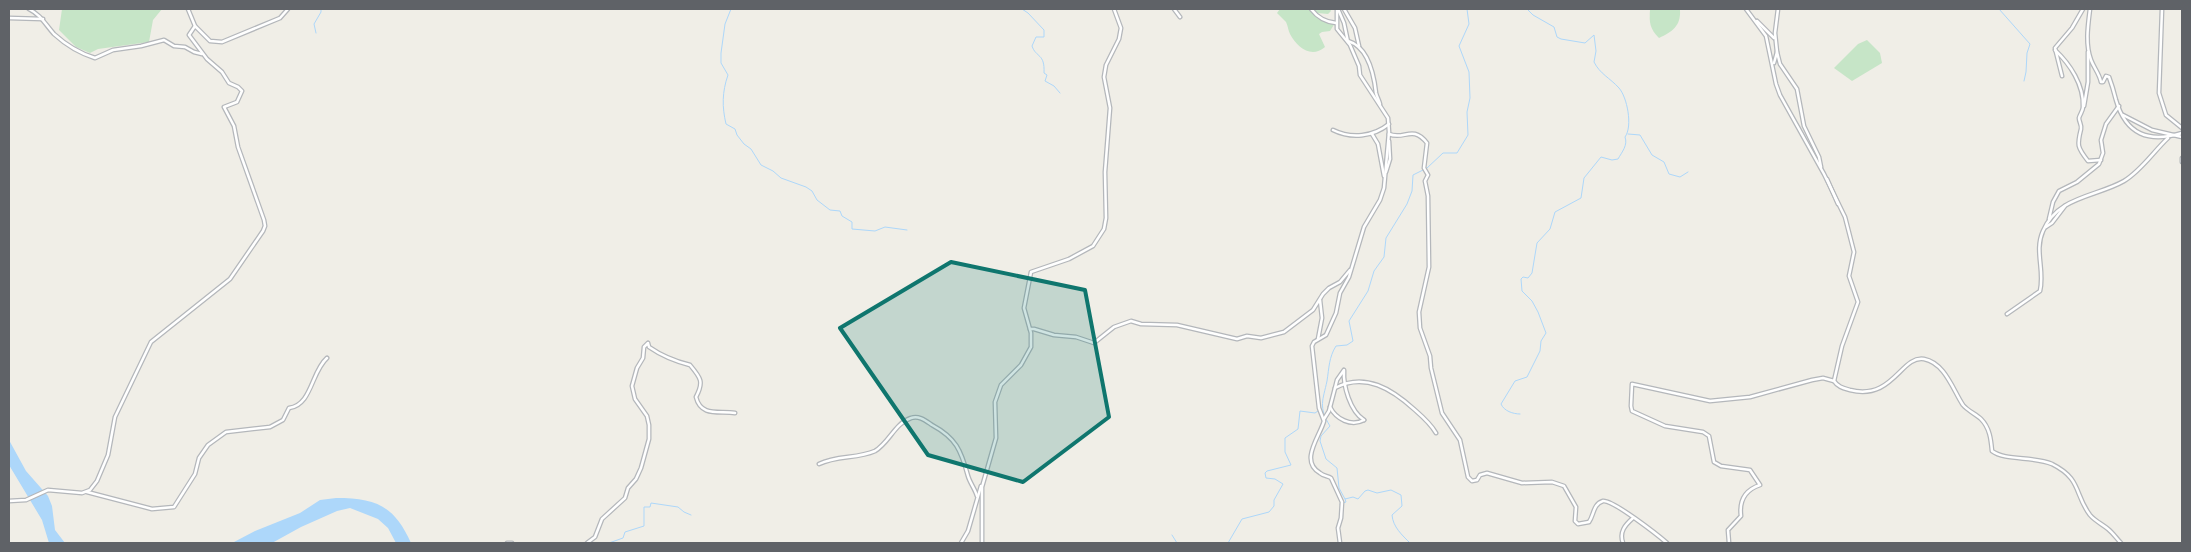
<svg xmlns="http://www.w3.org/2000/svg" width="2191" height="552" font-family="Montserrat,sans-serif">
<style>
.green{fill:#c6e5c7}
.water{fill:#add7fa}
.lines{fill:none;stroke-linecap:round;stroke-linejoin:round}
.stream{stroke:#add7fa;stroke-width:1}
.street-casing{stroke:#b4b7bb;stroke-width:5}
.street{stroke:#fff;stroke-width:2.5}
.marked{fill:#0f766e;fill-opacity:0.2;stroke:#0f766e;stroke-width:4;stroke-linejoin:round}
</style>
<rect width="100%" height="100%" fill="#f0eee7"/>
<g class="green">
<polygon points="62,9 162,9 153,20 149,42 98,49 90,53 76,47 59,30"/>
<path d="M1280,9H1330L1331,11L1328,14L1317,13L1325,20L1335,23L1330,31L1322,32L1319,34L1325,47C1311,59 1297,47 1290,34C1288,30 1288,26 1286,22C1283,19 1280,16 1277,13Z"/>
<path d="M1653,9L1680,10C1681,26 1672,32 1659,38C1650,29 1649,23 1650,10Z"/>
<polygon points="1867,40 1880,53 1882,63 1852,81 1834,68 1858,44"/>
</g>
<g class="water">
<polygon points="9,440 26,471 48,496 52,506 55,530 65,543 49,543 42,520 9,465"/>
<path d="M336,498C375,498 394,505 411,543H396L388,528L378,519L350,508L337,511L301,527L272,543H206L234,542L255,531L300,513L320,500Z"/>
</g>
<g class="lines">
<g class="stream">
<path d="M731,9L725,24L721,53V63L728,75C722,92 722,107 726,124L735,129L737,135L744,144L751,149L761,165L773,171L781,178L806,187L812,191L817,200L830,210L840,211L842,216L852,222V229L875,231L885,227L907,230"/>
<path d="M1022,9L1028,13L1044,30V37H1036L1032,46C1036,58 1045,53 1044,73L1047,75L1045,81L1054,86L1060,93"/>
<polyline points="1999,9 2030,44 2027,53 2026,72 2024,81"/>
<polyline points="316,33 314,24 321,12 321,9"/>
<polyline points="1628,134 1640,135 1652,155 1664,162 1669,174 1680,177 1688,172"/>
<path d="M1520,414C1513,414 1504,411 1501,404L1515,381L1527,377L1540,351L1541,341L1546,333L1538,312L1532,301L1522,291L1521,279L1523,277L1528,278L1532,273L1537,243L1550,229L1555,212L1581,198L1584,178L1601,157L1612,160L1618,159C1622,152 1628,145 1625,137C1633,126 1627,97 1619,88C1610,78 1600,74 1594,62L1596,51L1594,35L1585,43L1561,39L1557,37L1554,27L1533,15L1527,9"/>
<polyline points="1341,506 1340,504 1346,502 1345,499"/>
<polyline points="1340,518 1340,510"/>
<polyline points="1172,535 1177,543"/>
<polyline points="609,543 623,538 625,532 644,526 644,507 650,507 651,503 678,507 684,512 691,515"/>
<polyline points="1228,543 1242,519 1269,512 1274,506 1274,500 1283,484 1275,479 1266,478 1265,473 1267,471 1291,465 1285,452 1285,438 1298,429 1300,411 1315,413 1318,411"/>
<path d="M1410,543C1402,535 1393,527 1392,515L1402,506L1401,495L1391,490L1377,493L1368,490L1365,491L1358,499L1353,497L1345,499L1339,488L1337,468L1326,459L1320,441L1321,436L1330,426C1318,407 1323,400 1327,381C1329,368 1329,357 1336,346L1347,345L1353,341L1349,321L1368,291L1374,271L1384,257L1386,238L1407,204L1412,191L1413,175L1427,168L1443,153H1457L1468,135L1467,112L1470,98L1469,72L1459,46L1469,24L1467,9"/>
</g>
<g class="street-casing">
<g id="street">
<path d="M29,9C41,15 45,24 54,34C66,45 79,53 95,58L113,50L141,46L164,40L174,46L185,47L194,52L202,54"/>
<polyline points="188,9 195,26"/>
<polyline points="1174,9 1180,17"/>
<path d="M1311,9C1318,18 1325,22 1336,23"/>
<path d="M1337,9V29L1350,45L1359,66L1360,75L1388,118L1389,132L1384,188L1380,200L1364,227L1349,277L1340,293L1336,313L1326,335L1314,342L1312,346L1319,408L1324,421C1320,436 1299,461 1320,473C1323,476 1328,476 1331,478L1342,502L1341,518L1338,528L1340,543"/>
<polyline points="1338,9 1344,23 1348,42"/>
<polyline points="1344,9 1355,28 1359,46"/>
<path d="M1746,9L1766,36L1776,84L1780,95L1824,174L1845,217L1854,252L1849,276L1858,302L1842,346L1834,381C1838,387 1843,388 1850,390C1893,401 1901,355 1924,359C1945,363 1953,390 1963,405C1968,411 1976,414 1981,419C1990,428 1991,440 1992,451C2005,461 2034,456 2052,464C2082,479 2074,494 2090,515C2095,521 2102,524 2108,529C2113,533 2117,539 2121,543"/>
<path d="M2090,9C2088,25 2085,44 2091,60C2094,68 2099,73 2101,82H2103L2106,76L2109,77C2112,85 2114,92 2116,100C2126,135 2149,143 2182,133"/>
<polyline points="2162,9 2159,93 2166,115 2182,128"/>
<polyline points="9,18 43,19"/>
<polyline points="1757,21 1774,38"/>
<path d="M1348,41C1368,47 1374,75 1376,93C1377,97 1379,100 1380,104"/>
<path d="M2055,50C2070,64 2084,85 2083,107C2083,111 2080,114 2079,118C2079,122 2082,125 2081,129C2077,145 2077,147 2088,161L2101,160"/>
<polyline points="1777,52 1780,64 1797,89 1804,126 1819,157 1821,167"/>
<polyline points="1774,63 1777,52 1775,33 1778,9"/>
<polyline points="2062,76 2055,48 2072,28 2083,9"/>
<polyline points="2084,106 2088,82 2088,52"/>
<polyline points="2123,115 2152,130 2182,137"/>
<path d="M1333,130C1351,139 1373,137 1389,124"/>
<polyline points="1372,134 1378,144 1384,176"/>
<path d="M1389,134C1404,141 1412,124 1427,143L1424,168L1428,175L1425,181L1428,196L1429,267L1419,312L1420,328L1430,356L1431,368L1442,413L1460,440L1468,477L1472,481L1477,480L1480,475L1487,473L1522,483L1552,482L1564,486L1576,507L1575,521L1578,524L1589,522C1594,515 1593,504 1603,501C1612,499 1659,536 1667,543"/>
<polyline points="2182,158 2182,162"/>
<polyline points="1386,172 1390,159 1389,141"/>
<polyline points="1827,179 1838,204"/>
<polyline points="2049,219 2053,202 2059,191 2077,182 2099,164 2103,153 2101,140 2106,124 2119,106"/>
<polyline points="2046,227 2052,223 2065,206"/>
<path d="M2007,314L2040,291C2045,270 2034,251 2043,231C2058,196 2096,197 2124,181C2141,171 2154,151 2168,138"/>
<polyline points="1030,329 1034,329 1054,335 1076,337 1094,343 1114,327 1131,321 1141,324 1177,325 1237,339 1247,336 1261,338 1284,332 1313,310 1323,294 1329,288 1340,282 1350,270"/>
<polyline points="1318,339 1322,318 1320,300"/>
<path d="M1335,388L1337,380L1344,370C1343,386 1350,411 1364,420"/>
<path d="M1330,407C1336,419 1351,427 1364,420"/>
<path d="M1324,419L1329,411L1335,388C1365,372 1392,389 1415,410C1423,417 1431,424 1436,433"/>
<path d="M819,464C837,455 857,459 875,451C889,443 895,423 911,418C919,415 926,421 932,425C956,438 961,450 968,476C970,483 975,489 977,496"/>
<path d="M87,492L152,509L174,507L195,474L199,458L208,445L226,432L270,427L283,420L289,408C312,405 311,372 327,358"/>
<polyline points="9,501 26,500 48,490 82,493 90,490 97,481 108,455 115,417 151,342 230,279 263,231 265,226 264,220 238,147 234,126 224,107 237,102 242,91 238,87 229,83 222,72 207,59 189,35 195,26 210,41 222,42 280,18 288,9"/>
<polyline points="507,543 512,543"/>
<path d="M587,543L595,537L602,519L625,498L628,488L636,479L641,468L649,439V425L647,416L635,399L632,386L637,368L643,358L644,347L648,343L649,347C662,356 674,361 690,365C701,378 704,382 696,397C701,418 721,410 735,413"/>
<polyline points="961,543 968,531 981,486"/>
<polyline points="982,543 982,487 996,438 995,402 1001,385 1021,365 1031,347 1031,333 1024,308 1031,272 1069,259 1093,246 1104,229 1106,218 1105,172 1110,108 1104,77 1106,65 1119,39 1121,28 1114,9"/>
<path d="M1623,543C1619,532 1625,525 1633,518"/>
<path d="M1729,543L1728,530L1741,516C1739,500 1745,490 1760,485L1750,470L1721,466L1714,462L1709,436L1703,432L1665,426L1632,411L1631,406L1632,384L1710,401L1750,397L1812,380L1823,378L1834,381"/>
</g>
</g>
<use href="#street" class="street"/>
</g>
<path class="marked" d="M951,262L1085,290L1109,417L1023,482L928,455L840,328Z"/>
<rect width="2191" height="552" fill="none" stroke="#5f6267" stroke-width="20"/>
</svg>
